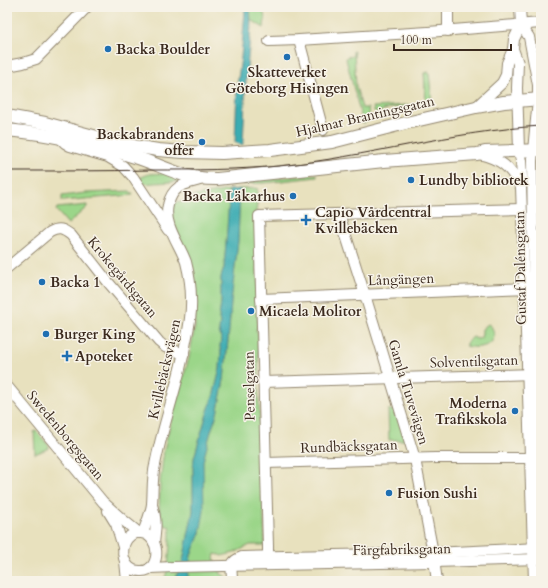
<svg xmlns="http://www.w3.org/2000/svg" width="548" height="588" font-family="Cardo,serif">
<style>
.green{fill:#9bd689;stroke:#6b8054}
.water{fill:#3aacb2;stroke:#3a6b68}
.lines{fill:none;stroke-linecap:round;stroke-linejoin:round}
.minor-casing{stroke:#92866e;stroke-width:12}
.major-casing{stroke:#92866e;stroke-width:14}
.minor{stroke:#fff;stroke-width:10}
.major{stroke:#fff;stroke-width:12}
.tram{stroke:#3b2a1e;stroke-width:1}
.poi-dot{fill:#1f6fb2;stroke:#f7f3e8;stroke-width:1.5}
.labels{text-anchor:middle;stroke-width:3;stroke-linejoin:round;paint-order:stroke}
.poi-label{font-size:14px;font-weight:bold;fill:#3b2a1e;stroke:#f7f3e8;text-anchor:start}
.street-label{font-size:14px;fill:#3b2a1e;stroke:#f7f3e8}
</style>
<rect width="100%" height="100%" fill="#f7f3e8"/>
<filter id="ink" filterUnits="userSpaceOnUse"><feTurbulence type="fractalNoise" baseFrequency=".025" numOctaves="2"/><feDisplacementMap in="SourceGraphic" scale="8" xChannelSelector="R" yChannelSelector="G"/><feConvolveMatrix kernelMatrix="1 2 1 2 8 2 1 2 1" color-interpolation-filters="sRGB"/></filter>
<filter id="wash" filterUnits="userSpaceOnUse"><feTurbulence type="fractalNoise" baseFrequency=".012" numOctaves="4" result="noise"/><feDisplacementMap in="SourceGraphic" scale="16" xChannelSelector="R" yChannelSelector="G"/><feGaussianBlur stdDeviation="0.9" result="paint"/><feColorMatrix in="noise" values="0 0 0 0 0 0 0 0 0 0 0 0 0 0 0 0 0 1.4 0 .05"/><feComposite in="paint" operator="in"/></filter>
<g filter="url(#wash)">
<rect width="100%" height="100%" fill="#e8e1be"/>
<g class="green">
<polygon points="250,7 262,7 265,18 264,28 251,20"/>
<polygon points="353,51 354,51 356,87 362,108 368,108 369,113 371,118 366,122 363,124 346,59 347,57 353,56"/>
<path d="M429,72L432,103C415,111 391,103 378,113L374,111L373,107L426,104L424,73Z"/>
<polygon points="165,173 187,181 140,184 137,179 149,174"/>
<polygon points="317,174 317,177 264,183 242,184 242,182"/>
<path d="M257,188C259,195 257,204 256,212L258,300L256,301V308L258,309L257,331L256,329V330L258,334L259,380L258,381L265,545H250L234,553L221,556L220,555L215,554L214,559L221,572L220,573L226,577L227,581H186L188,576L191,555L200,533L203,461L211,431L217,414L224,380L229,330L231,302L238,241L240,189Z"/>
<path d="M229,190V199L227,230L224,268L221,277V303L219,318L220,323L219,331L221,338L220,347L221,353L220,369L213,397L211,402L205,420L194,458L193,469V511L183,561L174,581H164C170,564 170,545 170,527L159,523L160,483L164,450L172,416L189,358L195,326L196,301V284L193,269L186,251L172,222V203L182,202L195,196Z"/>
<polygon points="130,191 133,195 62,201 62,196 85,193"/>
<polygon points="87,205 87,207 68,224 56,210 57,208"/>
<path d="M488,324L491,326C502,345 480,350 466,346V343L473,337L477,339L481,338L482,333V329Z"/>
<polygon points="388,410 397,410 406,440 389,440"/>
<polygon points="35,431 36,431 49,446 49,448 35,454 34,432"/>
</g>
<g class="water">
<polygon points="243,7 250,7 251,26 246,80 243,144 241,145 235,142 237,86 241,57 245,11"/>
<polygon points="240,189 238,241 231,302 229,330 224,380 217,414 211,431 203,461 204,511 200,533 191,555 188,576 186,581 174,581 183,561 193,511 193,469 194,458 205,420 211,402 213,397 220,369 221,353 220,347 221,338 219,331 220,323 219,318 221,303 221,277 224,268 227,230 229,199 229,190"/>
</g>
</g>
<g filter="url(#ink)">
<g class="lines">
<g class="minor-casing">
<g id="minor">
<polyline points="448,7 448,31"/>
<polyline points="520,7 521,25"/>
<polyline points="521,25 514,39 513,49 518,63 517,88 518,116 519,151 521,161 522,177 521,187 526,332 534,581"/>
<polyline points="521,25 529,37 538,85 538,99 532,161 534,301 541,541"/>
<polyline points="299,40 323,130"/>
<polyline points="269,41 299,40 428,32 541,23"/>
<polyline points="7,66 23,63 36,59 87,7"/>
<polyline points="476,107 502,83 506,75 507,63 513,49"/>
<polyline points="60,138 65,143 70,146 108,157 123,166 133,177 168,230"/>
<path d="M479,154C502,160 509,166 521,187"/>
<polyline points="339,214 365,295 415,459 433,553 437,581"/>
<path d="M7,268L50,232C59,227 63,229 71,235L108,282L159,342L165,347L184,354"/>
<polyline points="261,299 529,288"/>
<polyline points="263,382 533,374"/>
<polyline points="7,386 103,502 123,520 139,533"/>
<polyline points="266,463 435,458 529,458"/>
<path d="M152,505C157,520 156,527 154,543"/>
<polyline points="108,511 116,524 123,547"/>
<path d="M135,533C162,529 163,573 140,571C136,571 132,570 129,567C120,557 121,539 135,533Z"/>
<path d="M143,533C146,524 151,513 152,504C153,491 152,478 155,465C163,423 179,383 186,341C189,327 192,313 191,298C191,286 189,274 186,262C180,245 163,224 168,205C173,184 186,184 204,179"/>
<polyline points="125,561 127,581"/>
<polyline points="263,565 268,556 268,546 259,216 521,209"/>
<polyline points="150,568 174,567 434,562 541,559"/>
<path d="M232,581C232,568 228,562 242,557L433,553L538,548"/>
</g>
</g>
<g class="major-casing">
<g id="major">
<polyline points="7,116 45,123 116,142 139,147 158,150 183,152 222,153 270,150 332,142 406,123 476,107 504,102 541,99"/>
<path d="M7,130C50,134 94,144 135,157C151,162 166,169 181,174C193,178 205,179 217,179L384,161L477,154L485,152L541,150"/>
</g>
</g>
<use href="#minor" class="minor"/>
<use href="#major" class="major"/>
<path class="tram" d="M7,171C55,171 104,171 152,170C194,170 236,170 279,166C366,157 453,131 541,126"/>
</g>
</g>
<g class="poi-dot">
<circle cx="108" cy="49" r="4"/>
<circle cx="287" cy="57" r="4"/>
<circle cx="202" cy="142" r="4"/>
<circle cx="411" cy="180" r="4"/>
<circle cx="293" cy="196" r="4"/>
<path d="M304 214h4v4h4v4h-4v4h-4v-4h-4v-4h4z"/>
<circle cx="42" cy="282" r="4"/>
<circle cx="251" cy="311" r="4"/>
<circle cx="46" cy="334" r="4"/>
<path d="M65 350h4v4h4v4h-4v4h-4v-4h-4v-4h4z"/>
<circle cx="515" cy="411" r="4"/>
<circle cx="389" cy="493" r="4"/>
</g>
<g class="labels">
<g class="poi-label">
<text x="116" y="54">Backa Boulder</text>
<text x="287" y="77" text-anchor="middle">Skatteverket<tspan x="287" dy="16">Göteborg Hisingen</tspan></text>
<text x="194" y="139" text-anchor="end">Backabrandens<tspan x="194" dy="16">offer</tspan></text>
<text x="419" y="185">Lundby bibliotek</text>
<text x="285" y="201" text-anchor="end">Backa Läkarhus</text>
<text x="315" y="217">Capio Vårdcentral<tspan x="315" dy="16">Kvillebäcken</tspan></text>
<text x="50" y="287">Backa 1</text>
<text x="259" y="316">Micaela Molitor</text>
<text x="54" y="339">Burger King</text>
<text x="75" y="361">Apoteket</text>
<text x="507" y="408" text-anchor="end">Moderna<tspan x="507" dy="16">Trafikskola</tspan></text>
<text x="397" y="498">Fusion Sushi</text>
</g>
<g class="street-label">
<text transform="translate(365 116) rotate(-13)" y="5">Hjalmar Brantingsgatan</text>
<text transform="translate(520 268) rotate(-91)" y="5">Gustaf Dalénsgatan</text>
<text transform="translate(123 277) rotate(50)" y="5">Krokegårdsgatan</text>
<text transform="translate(401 279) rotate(-2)" y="5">Långängen</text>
<text transform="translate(474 361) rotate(-2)" y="5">Solventilsgatan</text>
<text transform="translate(164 369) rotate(-77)" y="5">Kvillebäcksvägen</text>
<text transform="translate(249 386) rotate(-91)" y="5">Penselgatan</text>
<text transform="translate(409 392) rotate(73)" y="5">Gamla Tuvevägen</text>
<text transform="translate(66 435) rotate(50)" y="5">Swedenborgsgatan</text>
<text transform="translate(349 446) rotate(-2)" y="5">Rundbäcksgatan</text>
<text transform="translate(402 549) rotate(-1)" y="5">Färgfabriksgatan</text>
</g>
</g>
<rect width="548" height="588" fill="none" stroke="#f7f3e8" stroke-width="24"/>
<path d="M394 44v6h117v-6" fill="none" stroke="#3b2a1e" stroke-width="2"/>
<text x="400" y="44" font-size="12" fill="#3b2a1e" stroke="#f7f3e8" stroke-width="3" paint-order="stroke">100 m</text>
</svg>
